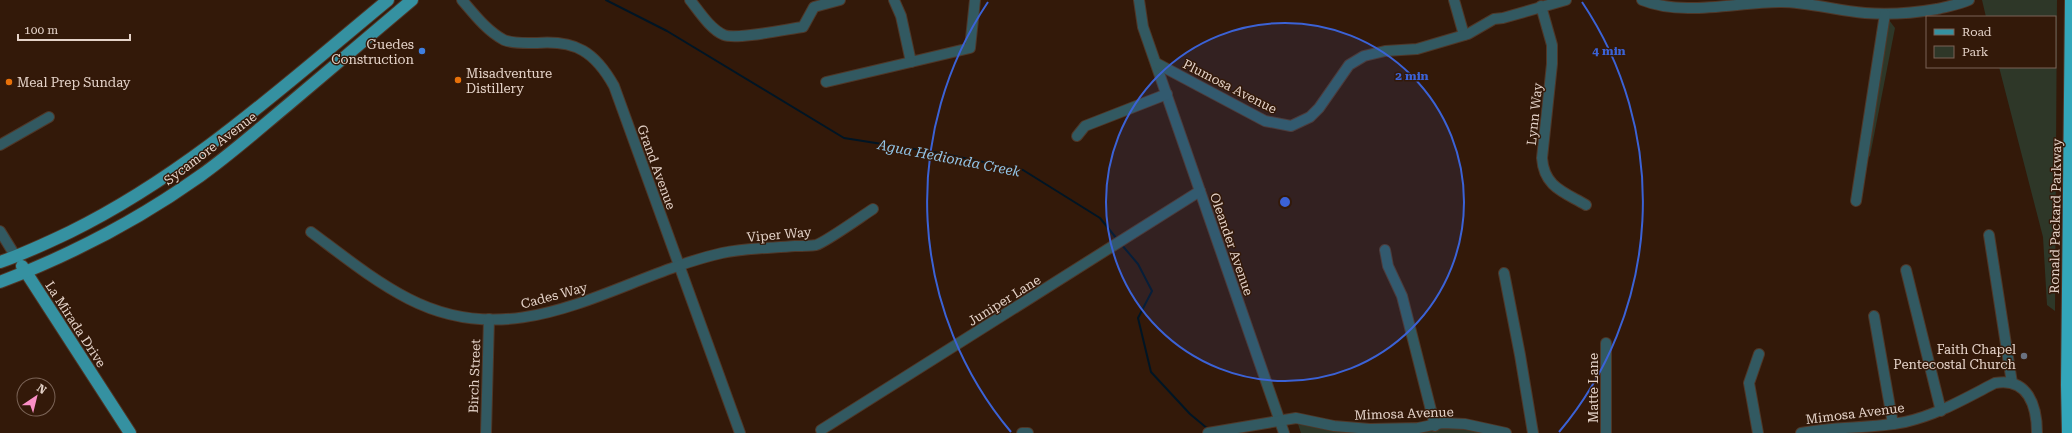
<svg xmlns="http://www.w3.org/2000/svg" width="2072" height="433" font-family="'Roboto Serif',serif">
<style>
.green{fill:#2e3728}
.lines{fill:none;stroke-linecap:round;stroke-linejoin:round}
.stream{stroke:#001524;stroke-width:2}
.minor-casing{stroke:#4f3728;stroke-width:12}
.major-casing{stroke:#4f3728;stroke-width:14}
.highway-casing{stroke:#4f3728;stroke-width:14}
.minor{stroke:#325961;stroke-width:10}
.major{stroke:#3591a1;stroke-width:12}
.highway{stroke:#33a6ba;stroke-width:12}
.ring{fill:none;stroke:#3b62d6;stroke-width:2}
.shop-dot{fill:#3f7fe0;stroke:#331909;stroke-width:1.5}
.food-dot{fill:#e8710a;stroke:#331909;stroke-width:1.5}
.worship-dot{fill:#6b7280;stroke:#331909;stroke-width:1.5}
.labels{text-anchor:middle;stroke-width:3;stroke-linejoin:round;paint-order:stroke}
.poi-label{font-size:13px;fill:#e5d3c9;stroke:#331909;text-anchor:end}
.street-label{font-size:13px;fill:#e5d3c9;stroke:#331909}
.water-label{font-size:14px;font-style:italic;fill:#93c6e9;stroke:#331909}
.centre{fill:#3b62d6;stroke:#331909;stroke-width:2}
.ring-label{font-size:12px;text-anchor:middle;font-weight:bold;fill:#3b62d6;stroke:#331909;stroke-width:3;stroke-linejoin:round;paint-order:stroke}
</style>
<rect width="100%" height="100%" fill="#331909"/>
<g class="green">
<polygon points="1982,0 2057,0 2055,311 2047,305 2043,237 1999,67 2055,67 2055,17 1986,17"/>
<polygon points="1886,16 1895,28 1870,156 1864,161"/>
<polygon points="1296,418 1334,426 1435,426 1506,433 1301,433"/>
</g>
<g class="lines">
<g class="stream">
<polyline points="606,0 667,31 844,138 939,153 1023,170 1100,218 1117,239"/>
<polyline points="1121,244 1138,264 1152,291 1138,318 1151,372 1190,414 1208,429"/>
</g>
<g class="minor-casing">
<g id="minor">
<path d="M462,0C474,14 487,31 504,40C514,44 527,43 537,43C576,40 595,52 614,86L740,433"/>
<path d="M690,0C699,11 710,29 724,35C736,40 788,29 803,27L814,7L840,0"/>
<polyline points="894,0 901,16 911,62 970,48 975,0"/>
<polyline points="1139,0 1143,27 1284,433"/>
<polyline points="1454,0 1464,35"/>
<path d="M1642,0C1684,17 1736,2 1781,2C1809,2 1837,11 1865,13C1889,15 1914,13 1937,9C1948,6 1959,5 1969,0"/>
<path d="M1541,6L1552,45V64L1542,158C1544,187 1564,192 1586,205"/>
<polyline points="1156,63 1265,121 1291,126 1310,117 1319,108 1349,65 1364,56 1385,51 1417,49 1468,34 1494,19 1503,18 1566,0"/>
<polyline points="826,82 911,62"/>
<polyline points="1077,136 1085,126 1167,94"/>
<polyline points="0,145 49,117"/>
<polyline points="1856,201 1885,14"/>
<polyline points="0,231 16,257"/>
<path d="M311,232C342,255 374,281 409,299C522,357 616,277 722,253C745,248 771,248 795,246C802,246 809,246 816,245C826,242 862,216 873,209"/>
<polyline points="1989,235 2012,383"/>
<polyline points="1385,250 1388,266 1402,296 1435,426"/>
<polyline points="1906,270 1941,411"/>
<polyline points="1504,273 1520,355 1533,433"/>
<polyline points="1874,316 1893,424"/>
<polyline points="1606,343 1606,433"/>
<polyline points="821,430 1200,191"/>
<polyline points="486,433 489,319"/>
<polyline points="1022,433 1028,433"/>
<polyline points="1208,433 1296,418 1334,426 1370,429 1418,428 1442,423 1465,424 1506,433"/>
<polyline points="1758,433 1749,383 1759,354"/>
<path d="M1801,433C1835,426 1871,429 1905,422C1937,415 1966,398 1995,383C2028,377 2037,406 2037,433"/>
</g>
</g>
<g class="major-casing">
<g id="major">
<path d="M0,262C24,254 47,243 70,232C188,174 286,84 388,0"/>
<polyline points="22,266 130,433"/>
<path d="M0,282C71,255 138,220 200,176C231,154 260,128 289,104C330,69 371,35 412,0"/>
</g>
</g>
<g class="highway-casing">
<polyline id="highway" points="2068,433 2067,385 2071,0"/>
</g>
<use href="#minor" class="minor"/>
<use href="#major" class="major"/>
<use href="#highway" class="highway"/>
</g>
<circle cx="1285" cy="202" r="179" fill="#3b62d6" fill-opacity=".12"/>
<g class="ring">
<circle cx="1285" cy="202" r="179"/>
<path d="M1011 432A358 358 0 0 1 988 2M1582 2A358 358 0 0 1 1559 432"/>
</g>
<circle class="shop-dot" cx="422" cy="51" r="4"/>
<g class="food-dot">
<circle cx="458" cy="80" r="4"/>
<circle cx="9" cy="82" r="4"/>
</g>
<circle class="worship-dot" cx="2024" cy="356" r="4"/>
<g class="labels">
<g class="poi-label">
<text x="414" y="49">Guedes<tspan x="414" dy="15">Construction</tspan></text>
<text x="466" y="78" text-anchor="start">Misadventure<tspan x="466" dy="15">Distillery</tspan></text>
<text x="17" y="87" text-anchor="start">Meal Prep Sunday</text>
<text x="2016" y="354">Faith Chapel<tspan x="2016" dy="15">Pentecostal Church</tspan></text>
</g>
<g class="street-label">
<text transform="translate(1230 86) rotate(27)" y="5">Plumosa Avenue</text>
<text transform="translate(1534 114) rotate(-84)" y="5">Lynn Way</text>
<text transform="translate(210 148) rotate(-37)" y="5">Sycamore Avenue</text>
<text transform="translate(657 167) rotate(70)" y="5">Grand Avenue</text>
<text transform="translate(2055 216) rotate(-89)" y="5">Ronald Packard Parkway</text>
<text transform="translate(779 234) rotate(-5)" y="5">Viper Way</text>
<text transform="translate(1232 244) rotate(71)" y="5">Oleander Avenue</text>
<text transform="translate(554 295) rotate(-15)" y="5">Cades Way</text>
<text transform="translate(1004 300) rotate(-32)" y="5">Juniper Lane</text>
<text transform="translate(76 324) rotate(57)" y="5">La Mirada Drive</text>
<text transform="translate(474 376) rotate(-88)" y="5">Birch Street</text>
<text transform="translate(1593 388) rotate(-90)" y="5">Matte Lane</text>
<text transform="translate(1404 413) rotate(-2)" y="5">Mimosa Avenue</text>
<text transform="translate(1855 413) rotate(-7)" y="5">Mimosa Avenue</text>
</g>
<g class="water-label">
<text transform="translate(949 158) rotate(11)" y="5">Agua Hedionda Creek</text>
</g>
</g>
<circle cx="1285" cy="202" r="6" class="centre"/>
<g class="ring-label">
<text x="1609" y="55">4 min</text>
<text x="1412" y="80">2 min</text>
</g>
<rect x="1926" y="16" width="130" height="52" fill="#331909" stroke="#7a6356"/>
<rect x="1934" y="29" width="20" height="6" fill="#3591a1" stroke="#7a6356"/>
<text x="1962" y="36" font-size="12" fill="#e5d3c9">Road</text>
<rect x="1934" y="46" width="20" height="12" fill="#2e3728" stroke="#7a6356"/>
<text x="1962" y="56" font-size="12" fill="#e5d3c9">Park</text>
<g transform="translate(36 397) rotate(35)"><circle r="19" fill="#331909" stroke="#7a6356"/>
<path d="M0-3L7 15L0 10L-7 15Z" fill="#fb8fc6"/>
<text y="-6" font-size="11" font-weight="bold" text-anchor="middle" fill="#e5d3c9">N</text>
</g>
<path d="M18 34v6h112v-6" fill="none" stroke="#e5d3c9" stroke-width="2"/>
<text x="24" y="34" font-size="12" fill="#e5d3c9" stroke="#331909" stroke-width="3" paint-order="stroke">100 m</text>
</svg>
